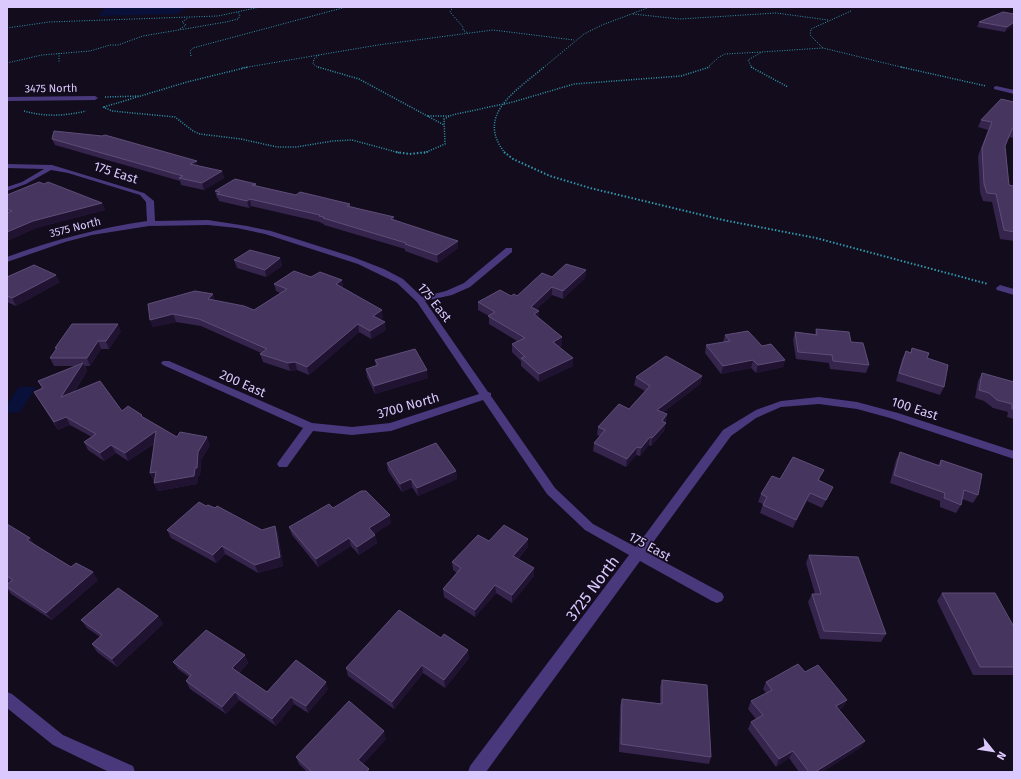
<svg xmlns="http://www.w3.org/2000/svg" width="1021" height="779" font-family="'Fira Sans',sans-serif">
<style>
.water{fill:#091039}
.lines{fill:none;stroke-linecap:round;stroke-linejoin:round}
.path-far2{stroke:#2f98ac;stroke-width:1;stroke-dasharray:1 1.5;stroke-linecap:butt}
.path-far1{stroke:#2f98ac;stroke-width:1.5;stroke-dasharray:1 1.5;stroke-linecap:butt}
.path{stroke:#2f98ac;stroke-width:2;stroke-dasharray:1.5 2;stroke-linecap:butt}
.minor{fill:#49387c;fill-rule:evenodd}
.wall{fill:#35244b}
.shaded-wall{fill:#201331}
.building{fill:#46365f;stroke:#5e4d78}
.labels{text-anchor:middle;stroke-width:3;stroke-linejoin:round;paint-order:stroke}
.far-street-label{font-size:11px;fill:#dbc9fe;stroke:#130c1d}
.street-label{font-size:13px;fill:#dbc9fe;stroke:#130c1d}
.near-street-label{font-size:16px;fill:#dbc9fe;stroke:#130c1d}
</style>
<rect width="100%" height="100%" fill="#130c1d"/>
<g class="water">
<polygon points="105,7 185,7 182,12 174,14 99,16"/>
<polygon points="19,387 36,387 20,412 7,413 7,405"/>
</g>
<g class="lines">
<g class="path-far2">
<polyline points="453,7 450,12 463,27 463,30 468,33"/>
<polyline points="851,11 811,29 810,35 823,48 905,68"/>
<polyline points="633,14 680,19 776,13 828,20"/>
<polyline points="7,28 49,22 218,16 260,7"/>
<polyline points="180,29 186,25 182,22 188,18"/>
<polyline points="59,53 59,63"/>
<polyline points="319,55 314,59 313,64 319,68"/>
<polyline points="191,56 190,51 193,48 346,7"/>
<polyline points="7,63 42,55 90,51 110,45 118,45 143,36 226,22 238,19 240,16 238,12"/>
<polyline points="242,68 378,45 493,30 574,40"/>
<polyline points="543,68 584,34 602,25 650,7"/>
<polyline points="707,68 719,57 725,54 762,52"/>
<polyline points="752,68 748,60 762,52 823,48"/>
</g>
<g class="path-far1">
<polyline points="318,67 359,79 444,125"/>
<polyline points="751,67 788,87"/>
<polyline points="901,67 986,86"/>
<polyline points="105,97 140,96"/>
<polyline points="103,107 112,111 175,117 193,131 200,134 241,139 277,147 296,147 333,141 352,140 400,153"/>
<polyline points="104,107 187,82 248,67"/>
<path d="M24,111C45,117 65,116 86,111"/>
<polyline points="428,116 449,116"/>
<polyline points="424,153 445,144 444,119 452,115 513,102 574,84 681,76 710,67"/>
<path d="M505,153C474,114 518,90 544,67"/>
</g>
<g class="path">
<polyline points="396,152 409,154 428,152"/>
<polyline points="504,152 513,159 550,176 590,188 723,220 816,238 988,284"/>
</g>
<g class="minor">
<polygon points="996,86 1014,90 1014,94 994,89 994,87"/>
<polygon points="7,97 95,96 98,98 95,100 7,101"/>
<path d="M7,164L52,165L144,193L154,201L155,221L208,220L247,226L271,231L353,257L384,269L403,279L422,297L446,291L464,283L506,248H512V252L470,287L452,295L425,301L488,392L491,393V396L555,488L593,524L636,547L723,430L756,410L781,401L819,397L857,402L898,413L1014,451V459L890,418L857,409L819,404L781,407L756,418L731,436L646,552L722,593L724,597L722,601L717,603L712,601L640,561L486,772H468L470,766L629,555L585,530L547,494L483,400L391,431L352,435L313,431L287,467H279L277,464L279,461L303,428L163,365L161,363L163,361H169L312,423L352,427L390,423L479,394L417,302L397,283L358,264L265,234L237,228L208,225L149,226L92,235L65,242L7,262V257C53,240 99,228 147,221L146,202L140,195L68,173L51,170L26,184L7,191V187L22,182L44,169L7,168Z"/>
<polygon points="1000,285 1014,289 1014,295 997,290 996,288"/>
<polygon points="7,692 12,694 63,735 133,766 135,772 109,772 53,745 7,708"/>
</g>
</g>
<g class="wall">
<polygon points="1014,14 1005,32 977,27 979,22"/>
<polygon points="1014,102 1014,138 1009,137 1005,146 1009,185 1014,186 1014,241 1000,239 992,202 983,201 980,192 978,156 988,130 978,127 981,120"/>
<polygon points="52,139 222,171 224,178 204,190 181,185 180,181 55,145"/>
<polygon points="256,184 256,186 296,195 350,204 350,206 394,220 458,248 438,263 405,251 405,249 324,225 324,224 321,223 320,222 251,206 249,208 219,201 218,198 217,198 215,191"/>
<polygon points="7,195 102,203 105,210 36,228 7,241"/>
<polygon points="280,258 282,266 266,277 237,268 234,260"/>
<polygon points="586,270 585,278 563,299 552,295 536,310 539,311 539,319 562,345 559,347 573,366 539,382 521,366 521,361 512,352 512,344 517,341 489,324 489,316 478,310 478,302 511,296 517,296"/>
<polygon points="7,277 60,282 16,306 7,302"/>
<polygon points="311,277 342,280 343,288 383,318 380,320 386,330 371,339 359,332 309,375 297,370 290,371 263,362 260,354 261,353 201,326 176,322 153,327 150,320 215,301 254,310 280,293 276,291 274,284"/>
<polygon points="816,329 851,342 869,365 866,373 830,369 829,363 796,359 793,340 795,332 815,334"/>
<polygon points="121,331 109,349 101,349 90,366 85,366 87,371 74,392 122,411 144,418 177,437 210,445 201,460 200,476 198,476 197,484 158,491 154,483 155,481 154,481 150,473 155,443 128,461 116,453 104,461 88,450 84,442 92,437 70,425 58,430 34,392 42,388 38,381 76,366 54,366 50,358 56,350 55,348"/>
<polygon points="725,335 762,346 785,360 783,367 756,373 751,368 721,374 705,353 706,345 723,342"/>
<polygon points="912,348 927,358 944,387 940,395 896,381 902,359 906,351 910,353"/>
<polygon points="375,360 428,378 375,394 367,377 366,369 376,366"/>
<polygon points="982,373 1014,382 1014,419 1007,417 1008,412 993,408 984,401 975,398 978,381"/>
<polygon points="702,376 700,384 662,413 667,414 664,431 651,446 649,445 640,456 636,455 626,467 593,451 594,443 600,436 597,435 598,427 629,409 645,391 634,385 636,377"/>
<polygon points="900,452 938,465 941,460 978,495 973,503 962,499 961,505 956,513 940,507 940,501 890,483 896,460"/>
<polygon points="387,463 456,471 457,479 418,496 412,487 402,492 388,471"/>
<polygon points="820,478 819,481 829,495 822,508 807,501 793,528 760,513 763,504 758,502 761,494 780,479"/>
<polygon points="206,506 215,508 262,530 275,526 278,534 283,566 258,573 225,554 216,563 171,538 167,530"/>
<polygon points="333,508 391,523 374,534 375,535 377,543 359,555 351,546 318,567 292,535 289,527"/>
<polygon points="7,524 30,538 34,544 71,567 98,580 52,620 11,594 7,588 7,584 10,582 7,580"/>
<polygon points="528,539 528,547 518,559 534,568 534,576 512,603 496,593 475,617 444,597 443,589 457,573 453,570 452,562 489,541"/>
<polygon points="809,555 886,634 881,642 820,639 808,602 812,594 815,594 806,563"/>
<polygon points="942,593 1014,627 1014,675 973,675 937,601"/>
<polygon points="158,616 163,624 117,667 97,652 92,644 100,637 87,628 81,620"/>
<polygon points="245,655 248,663 239,673 267,692 328,689 308,713 294,704 276,726 239,700 226,714 190,689 186,681 189,677 178,669 173,662"/>
<polygon points="469,658 445,688 423,673 394,709 348,676 346,668"/>
<polygon points="805,672 847,700 843,707 839,710 865,741 860,748 822,772 799,772 789,758 776,767 748,729 751,722 756,719 748,709 751,701 766,693 763,689 766,682"/>
<polygon points="662,680 711,757 709,764 619,752 620,706 622,699 660,704 660,687"/>
<polygon points="386,739 363,764 370,772 307,772 299,764 296,757"/>
</g>
<g class="shaded-wall">
<polygon points="1014,22 1014,25 1005,32 1007,27"/>
<polygon points="197,161 198,168 190,164"/>
<polygon points="222,171 224,178 204,190 202,183"/>
<polygon points="250,199 251,206 249,208 247,201"/>
<polygon points="102,203 105,210 36,228 7,241 7,232 33,221"/>
<polygon points="458,241 458,248 438,263 437,255"/>
<polygon points="280,258 282,266 266,277 265,270"/>
<polygon points="586,270 585,278 563,299 563,291"/>
<polygon points="56,275 60,282 16,306 12,298"/>
<polygon points="342,280 343,288 337,292 336,284"/>
<polygon points="552,287 552,295 531,315 531,307"/>
<polygon points="213,294 216,302 208,299"/>
<polygon points="382,310 383,318 374,323 373,316"/>
<polygon points="539,311 539,319 534,314"/>
<polygon points="173,314 176,322 153,327 150,320"/>
<polygon points="385,322 386,330 371,339 370,331"/>
<polygon points="118,324 121,331 109,349 106,341"/>
<polygon points="358,324 359,332 309,375 307,367"/>
<polygon points="562,337 562,345 552,349 553,342"/>
<polygon points="98,341 101,349 90,366 87,358"/>
<polygon points="573,358 573,366 539,382 539,374"/>
<polygon points="753,360 751,368 721,374 723,366"/>
<polygon points="785,360 783,367 756,373 758,365"/>
<polygon points="295,362 297,370 290,371 288,363"/>
<polygon points="83,363 87,371 65,405 61,397"/>
<polygon points="427,370 428,378 375,394 374,386"/>
<polygon points="702,376 700,384 655,418 657,410"/>
<polygon points="667,414 665,422 662,421"/>
<polygon points="66,417 70,425 58,430 54,422"/>
<polygon points="666,423 664,431 651,446 652,438"/>
<polygon points="156,431 160,439 128,461 125,453"/>
<polygon points="207,437 210,445 201,460 200,476 198,476 197,484 158,491 154,483 195,468 198,452"/>
<polygon points="650,437 649,445 640,456 641,448"/>
<polygon points="111,445 116,453 104,461 100,453"/>
<polygon points="637,447 636,455 626,467 627,459"/>
<polygon points="456,471 457,479 418,496 417,488"/>
<polygon points="156,472 160,480 154,481 150,473"/>
<polygon points="411,479 412,487 402,492 400,484"/>
<polygon points="810,493 807,501 793,528 796,520"/>
<polygon points="390,515 391,523 371,536 369,528"/>
<polygon points="275,526 278,534 283,566 258,573 255,565"/>
<polygon points="375,535 377,543 359,555 357,547"/>
<polygon points="30,538 35,546 27,540"/>
<polygon points="349,538 351,546 318,567 316,559"/>
<polygon points="528,539 528,547 513,564 513,556"/>
<polygon points="222,546 225,554 216,563 213,555"/>
<polygon points="534,568 534,576 512,603 512,595"/>
<polygon points="93,572 98,580 52,620 46,613"/>
<polygon points="495,585 496,593 475,617 475,610"/>
<polygon points="158,616 163,624 117,667 112,659"/>
<polygon points="468,650 469,658 445,688 444,680"/>
<polygon points="245,655 248,663 236,676 232,668"/>
<polygon points="422,665 423,673 394,709 392,702"/>
<polygon points="326,682 328,689 308,713 306,706"/>
<polygon points="235,692 239,700 226,714 222,707"/>
<polygon points="291,697 294,704 276,726 272,719"/>
<polygon points="847,700 843,707 832,714 836,706"/>
<polygon points="384,731 386,739 361,767 358,760"/>
<polygon points="865,741 860,748 822,772 815,772"/>
<polygon points="793,751 789,758 776,767 779,759"/>
</g>
<g class="building">
<polygon points="1003,12 1014,14 1014,22 1007,27 979,22"/>
<polygon points="1001,99 1014,102 1014,129 1012,129 1005,146 1009,185 1014,186 1014,232 1004,230 996,194 987,193 984,184 982,148 992,122 981,120"/>
<polygon points="54,131 102,136 105,135 197,161 190,164 222,171 202,183 179,178 183,176 52,139"/>
<polygon points="235,179 256,184 252,185 296,195 300,192 350,204 347,206 394,217 391,219 458,241 437,255 405,244 406,243 323,218 324,217 319,216 320,215 250,199 247,201 217,194 220,192 215,191"/>
<polygon points="39,182 44,184 48,182 102,203 33,221 7,232 7,213 12,211 7,209 7,195"/>
<polygon points="250,250 280,258 265,270 234,260"/>
<polygon points="566,264 586,270 563,291 552,287 531,307 539,311 534,314 562,337 553,342 573,358 539,374 521,358 525,357 512,344 525,338 488,316 495,312 478,302 500,290 511,296 514,294 517,296 542,273 552,277"/>
<polygon points="34,265 56,275 12,298 7,296 7,277"/>
<polygon points="294,271 311,277 320,272 342,280 336,284 382,310 373,316 385,322 370,331 358,324 307,367 295,362 288,363 260,354 267,349 199,319 173,314 150,320 148,304 195,291 213,294 208,299 244,306 254,310 287,289 274,284"/>
<polygon points="72,324 118,324 106,341 98,341 87,358 50,358 57,348 55,348"/>
<polygon points="816,329 849,332 851,342 863,343 869,365 833,361 832,355 798,352 795,332 817,335"/>
<polygon points="748,331 762,346 771,344 785,360 758,365 753,360 723,366 706,345 730,341 725,335"/>
<polygon points="912,348 929,353 927,358 948,365 944,387 899,373 906,351 911,353"/>
<polygon points="415,349 427,370 374,386 366,369 378,365 375,360"/>
<polygon points="666,356 702,376 657,410 667,414 662,421 666,423 652,438 650,437 641,448 637,447 627,459 594,443 605,430 598,427 619,404 629,409 650,386 636,377"/>
<polygon points="83,363 61,397 100,381 122,411 128,406 142,415 141,416 177,437 180,432 207,437 198,452 197,468 195,468 194,476 154,483 156,472 150,473 156,431 125,453 111,445 100,453 84,442 96,434 66,417 54,422 34,392 43,388 38,381"/>
<polygon points="982,373 1014,382 1014,409 1012,409 1012,404 997,400 989,393 979,390"/>
<polygon points="436,443 456,471 417,488 411,479 400,484 387,463"/>
<polygon points="900,452 940,466 941,460 982,474 978,495 964,490 961,505 944,498 945,493 894,475"/>
<polygon points="793,457 824,470 818,480 833,487 826,500 810,493 796,520 763,505 767,497 761,494 772,476 780,479"/>
<polygon points="361,491 366,491 390,515 369,528 375,535 357,547 349,538 316,559 289,527 329,504 333,508"/>
<polygon points="199,502 206,506 208,505 215,508 217,506 262,530 275,526 280,557 255,565 222,546 213,555 167,530"/>
<polygon points="7,524 30,538 27,540 71,567 76,563 93,572 46,613 7,587 7,584 13,580 7,576"/>
<polygon points="504,525 528,539 513,556 534,568 512,595 495,585 475,610 443,589 461,568 452,562 478,535 489,541"/>
<polygon points="809,555 858,557 886,634 824,631 812,594 821,594"/>
<polygon points="118,588 158,616 112,659 92,644 102,635 81,620"/>
<polygon points="942,593 995,593 1014,627 1014,667 980,667"/>
<polygon points="399,610 441,638 444,634 468,650 444,680 422,665 392,702 346,668"/>
<polygon points="206,630 245,655 232,668 267,692 296,660 326,682 306,706 291,697 272,719 235,692 222,707 186,681 191,675 173,662"/>
<polygon points="798,664 805,672 818,665 847,700 836,706 865,741 815,772 809,772 793,751 779,759 751,722 763,715 751,701 772,690 766,682"/>
<polygon points="662,680 707,685 711,757 621,744 622,699 662,704"/>
<polygon points="349,701 384,731 358,760 369,769 366,772 312,772 296,757"/>
</g>
<g class="labels">
<g class="far-street-label">
<text transform="translate(51 88) rotate(-1)" y="4">3475 North</text>
<text transform="translate(75 227) rotate(-14)" y="4">3575 North</text>
</g>
<g class="street-label">
<text transform="translate(116 172) rotate(18)" y="5">175 East</text>
<text transform="translate(435 302) rotate(51)" y="5">175 East</text>
<text transform="translate(243 383) rotate(24)" y="5">200 East</text>
<text transform="translate(408 405) rotate(-16)" y="5">3700 North</text>
<text transform="translate(915 408) rotate(18)" y="5">100 East</text>
<text transform="translate(650 546) rotate(29)" y="5">175 East</text>
</g>
<g class="near-street-label">
<text transform="translate(592 588) rotate(-53)" y="6">3725 North</text>
</g>
</g>
<rect width="1021" height="779" fill="none" stroke="#dbc9fe" stroke-width="16"/>
<g transform="translate(993 751) rotate(120)" stroke="#130c1d" stroke-width="3" paint-order="stroke">
<path d="M0-3L7 15L0 10L-7 15Z" fill="#dbc9fe"/>
<text y="-6" font-size="11" font-weight="bold" text-anchor="middle" fill="#dbc9fe">N</text>
</g>
</svg>
